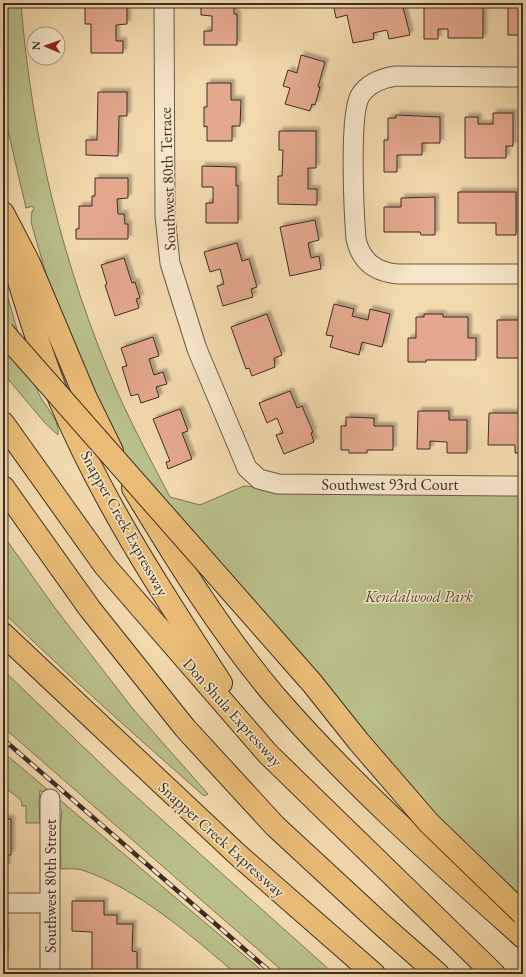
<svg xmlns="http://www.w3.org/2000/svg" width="526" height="977" font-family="'EB Garamond',serif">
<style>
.green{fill:#bac08b;stroke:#7b7757}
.building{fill:#e4a88e;stroke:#3c2e23;filter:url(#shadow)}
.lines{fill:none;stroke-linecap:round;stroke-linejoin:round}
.minor-casing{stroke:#6a5946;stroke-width:21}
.motorway-casing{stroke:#3c2e23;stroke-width:24}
.minor{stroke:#f7e7ca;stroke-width:19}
.motorway{stroke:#eabd77;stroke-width:22}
.rail-casing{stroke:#3c2e23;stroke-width:4.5}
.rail{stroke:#f7e7ca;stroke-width:3;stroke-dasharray:9;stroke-linecap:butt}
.motorway-bridge-casing{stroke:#3c2e23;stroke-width:24;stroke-linecap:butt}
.motorway-bridge{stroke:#eabd77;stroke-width:22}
.labels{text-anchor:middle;stroke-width:3;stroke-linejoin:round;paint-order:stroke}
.street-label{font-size:16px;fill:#3c2e23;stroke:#f7e7ca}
.park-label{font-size:16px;font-style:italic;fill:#554b38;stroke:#f7e7ca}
</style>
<defs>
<filter id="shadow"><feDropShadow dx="3.5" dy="-3.5" stdDeviation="1" flood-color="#0004"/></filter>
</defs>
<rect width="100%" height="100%" fill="#f3daae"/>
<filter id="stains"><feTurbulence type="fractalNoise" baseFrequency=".005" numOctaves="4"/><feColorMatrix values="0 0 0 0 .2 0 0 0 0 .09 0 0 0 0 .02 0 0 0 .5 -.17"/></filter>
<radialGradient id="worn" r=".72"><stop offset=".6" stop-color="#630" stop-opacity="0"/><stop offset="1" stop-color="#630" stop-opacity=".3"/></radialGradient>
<g class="green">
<path d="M3,3H21C31,135 63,267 116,389C132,425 151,461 170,497L200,505L244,486L280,489L523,494V921L147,499L90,386L48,281L31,222L32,211L34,210L33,206L26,208L3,109Z"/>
<path d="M3,282C15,319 23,358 39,394C45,407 60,420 58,435L45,423L3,373Z"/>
<path d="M3,535L55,608L133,709L208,794L204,796C136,736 68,676 3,612Z"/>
<polygon points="3,670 121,783 334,974 286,974 3,727"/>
<path d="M3,752L266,974H236C193,937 137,888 82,870C76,868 67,869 61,869L60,830L62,811L40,790L39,800L40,823H26V806H22L21,800L3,786Z"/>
</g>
<g class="building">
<polygon points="85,3 127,3 127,24 116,25 116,41 123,41 123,53 91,53 91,24 85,24"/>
<polygon points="201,3 234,3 234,14 237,14 237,45 204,45 204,31 212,31 212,16 201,15"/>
<polygon points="333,3 382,3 383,6 402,3 410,35 389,39 387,30 373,33 374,39 353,43 347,15 336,18"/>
<polygon points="424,3 483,3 483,38 448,38 448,29 438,29 438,39 424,39"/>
<polygon points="508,3 523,3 523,38 523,35 508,35"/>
<polygon points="301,55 325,62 318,87 320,87 315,105 312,104 310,111 285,104 290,88 283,86 288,70 297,73"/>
<polygon points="207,83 231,83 231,100 241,100 240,126 232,126 232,141 207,141 207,126 204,127 204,107 207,107"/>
<polygon points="98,92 127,92 127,116 119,116 118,156 86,155 86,140 97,140"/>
<polygon points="493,113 513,113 513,146 506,146 506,158 465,158 465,117 478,117 478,124 493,124"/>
<polygon points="396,115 440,117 440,143 422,143 422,155 397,155 397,172 384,172 384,140 388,140 388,118 396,118"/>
<polygon points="279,131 316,131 316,168 308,168 308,189 317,189 317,205 278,204 278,176 282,176 283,150 279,150"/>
<polygon points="202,166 236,167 236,186 238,185 238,223 206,223 206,203 213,203 213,187 202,187"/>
<polygon points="95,178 128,178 128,198 117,199 118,214 124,214 125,224 128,224 128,239 76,239 76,229 79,229 79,206 92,206 92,196 95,196"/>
<polygon points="458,192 516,192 516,235 496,235 496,223 458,223"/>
<polygon points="435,197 435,235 421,235 420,232 384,232 384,207 401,207 401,198"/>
<polygon points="315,220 319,240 308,243 311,258 319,256 321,269 290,276 280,227"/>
<polygon points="237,243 242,261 249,259 257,287 251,289 253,297 223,306 217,286 224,284 220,269 210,272 204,252"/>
<polygon points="124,258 132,283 135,282 140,298 136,299 139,308 115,316 105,285 107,284 101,265"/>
<polygon points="334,304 354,309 352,316 368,320 370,309 390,314 382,347 362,342 359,355 330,347 333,336 326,335"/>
<polygon points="522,312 523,358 497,358 497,320 522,320"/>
<polygon points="267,314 282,355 274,358 275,367 252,376 249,368 246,369 231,327"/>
<polygon points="424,314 443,314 443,317 468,317 468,338 476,338 476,360 426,360 426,362 408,362 408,338 416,338 416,317 424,317"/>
<polygon points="153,337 159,356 149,359 154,375 163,372 167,384 156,387 159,397 141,403 138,394 131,396 122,367 127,366 121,348"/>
<polygon points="290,391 297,408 302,406 313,432 311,433 314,442 284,454 276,435 283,433 277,418 267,423 259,403"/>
<polygon points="180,409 188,431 182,433 192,459 168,469 166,462 170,461 153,419"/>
<polygon points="418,411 449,411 449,420 467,420 467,453 447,453 447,442 430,441 430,449 417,449"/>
<polygon points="489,413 523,413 523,453 515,453 515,445 488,445"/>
<polygon points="346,417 374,418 374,426 393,426 393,450 367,450 367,453 349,453 349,450 341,450 341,426 346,426"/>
<polygon points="3,819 11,819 11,855 6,855 7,867 3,867"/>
<polygon points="72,901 104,901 104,915 117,915 117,924 133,924 132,951 137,952 137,973 92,973 92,932 72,931"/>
<rect x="3" y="932" width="2" height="20"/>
</g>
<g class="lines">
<g class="minor-casing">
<g id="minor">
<polyline points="164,3 165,216 170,263 197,349 247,468 259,479 278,484 523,486"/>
<path d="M523,77L396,76C382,78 368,83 360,96C349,115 354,213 356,239C361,261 375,272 398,274H523"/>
<polyline points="3,903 49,903"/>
<polyline points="50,974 50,799"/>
</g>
</g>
<g class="motorway-casing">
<g id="motorway">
<polyline points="3,213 29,263 85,396 112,451"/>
<path d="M8,245C24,298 40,352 61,403C103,502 162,593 221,683"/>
<polyline points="3,423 105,566 268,754 494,974"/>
<polyline points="3,487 90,609 185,728 275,826 381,924 438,974"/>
<path d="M133,488C176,559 220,631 274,695C351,784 436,859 523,937"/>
<polyline points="3,634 237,854 374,974"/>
</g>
</g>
<use href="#minor" class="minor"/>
<use href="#motorway" class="motorway"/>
<g class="rail-casing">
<polyline id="rail" points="3,739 273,974"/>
</g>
<use href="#rail" class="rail"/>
<g class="motorway-bridge-casing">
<polyline id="motorway-bridge" points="3,332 312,683 359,742 429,823 523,914"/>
</g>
<use href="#motorway-bridge" class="motorway-bridge"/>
</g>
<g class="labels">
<g class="street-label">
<text transform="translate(167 179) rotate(-92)" y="6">Southwest 80th Terrace</text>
<text x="390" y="490">Southwest 93rd Court</text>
<text transform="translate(125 523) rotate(61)" y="6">Snapper Creek Expressway</text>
<text transform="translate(233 712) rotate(48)" y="6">Don Shula Expressway</text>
<text transform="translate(222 839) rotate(42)" y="6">Snapper Creek Expressway</text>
<text transform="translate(50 886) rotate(-90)" y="6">Southwest 80th Street</text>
</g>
<g class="park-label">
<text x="419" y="602">Kendalwood Park</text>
</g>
</g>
<rect width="526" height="977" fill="none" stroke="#f3daae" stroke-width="16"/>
<rect x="4" y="4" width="518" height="969" fill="none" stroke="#3c2e23" stroke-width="2"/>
<rect x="8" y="8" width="510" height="961" fill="none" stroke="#3c2e23"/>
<g transform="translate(46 46) rotate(272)"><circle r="19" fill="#f7e7ca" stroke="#ac9d87"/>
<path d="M0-3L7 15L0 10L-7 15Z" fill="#8f2418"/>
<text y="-6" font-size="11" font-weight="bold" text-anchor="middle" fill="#3c2e23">N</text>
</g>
<rect width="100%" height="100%" filter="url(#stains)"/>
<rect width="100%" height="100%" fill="url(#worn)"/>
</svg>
